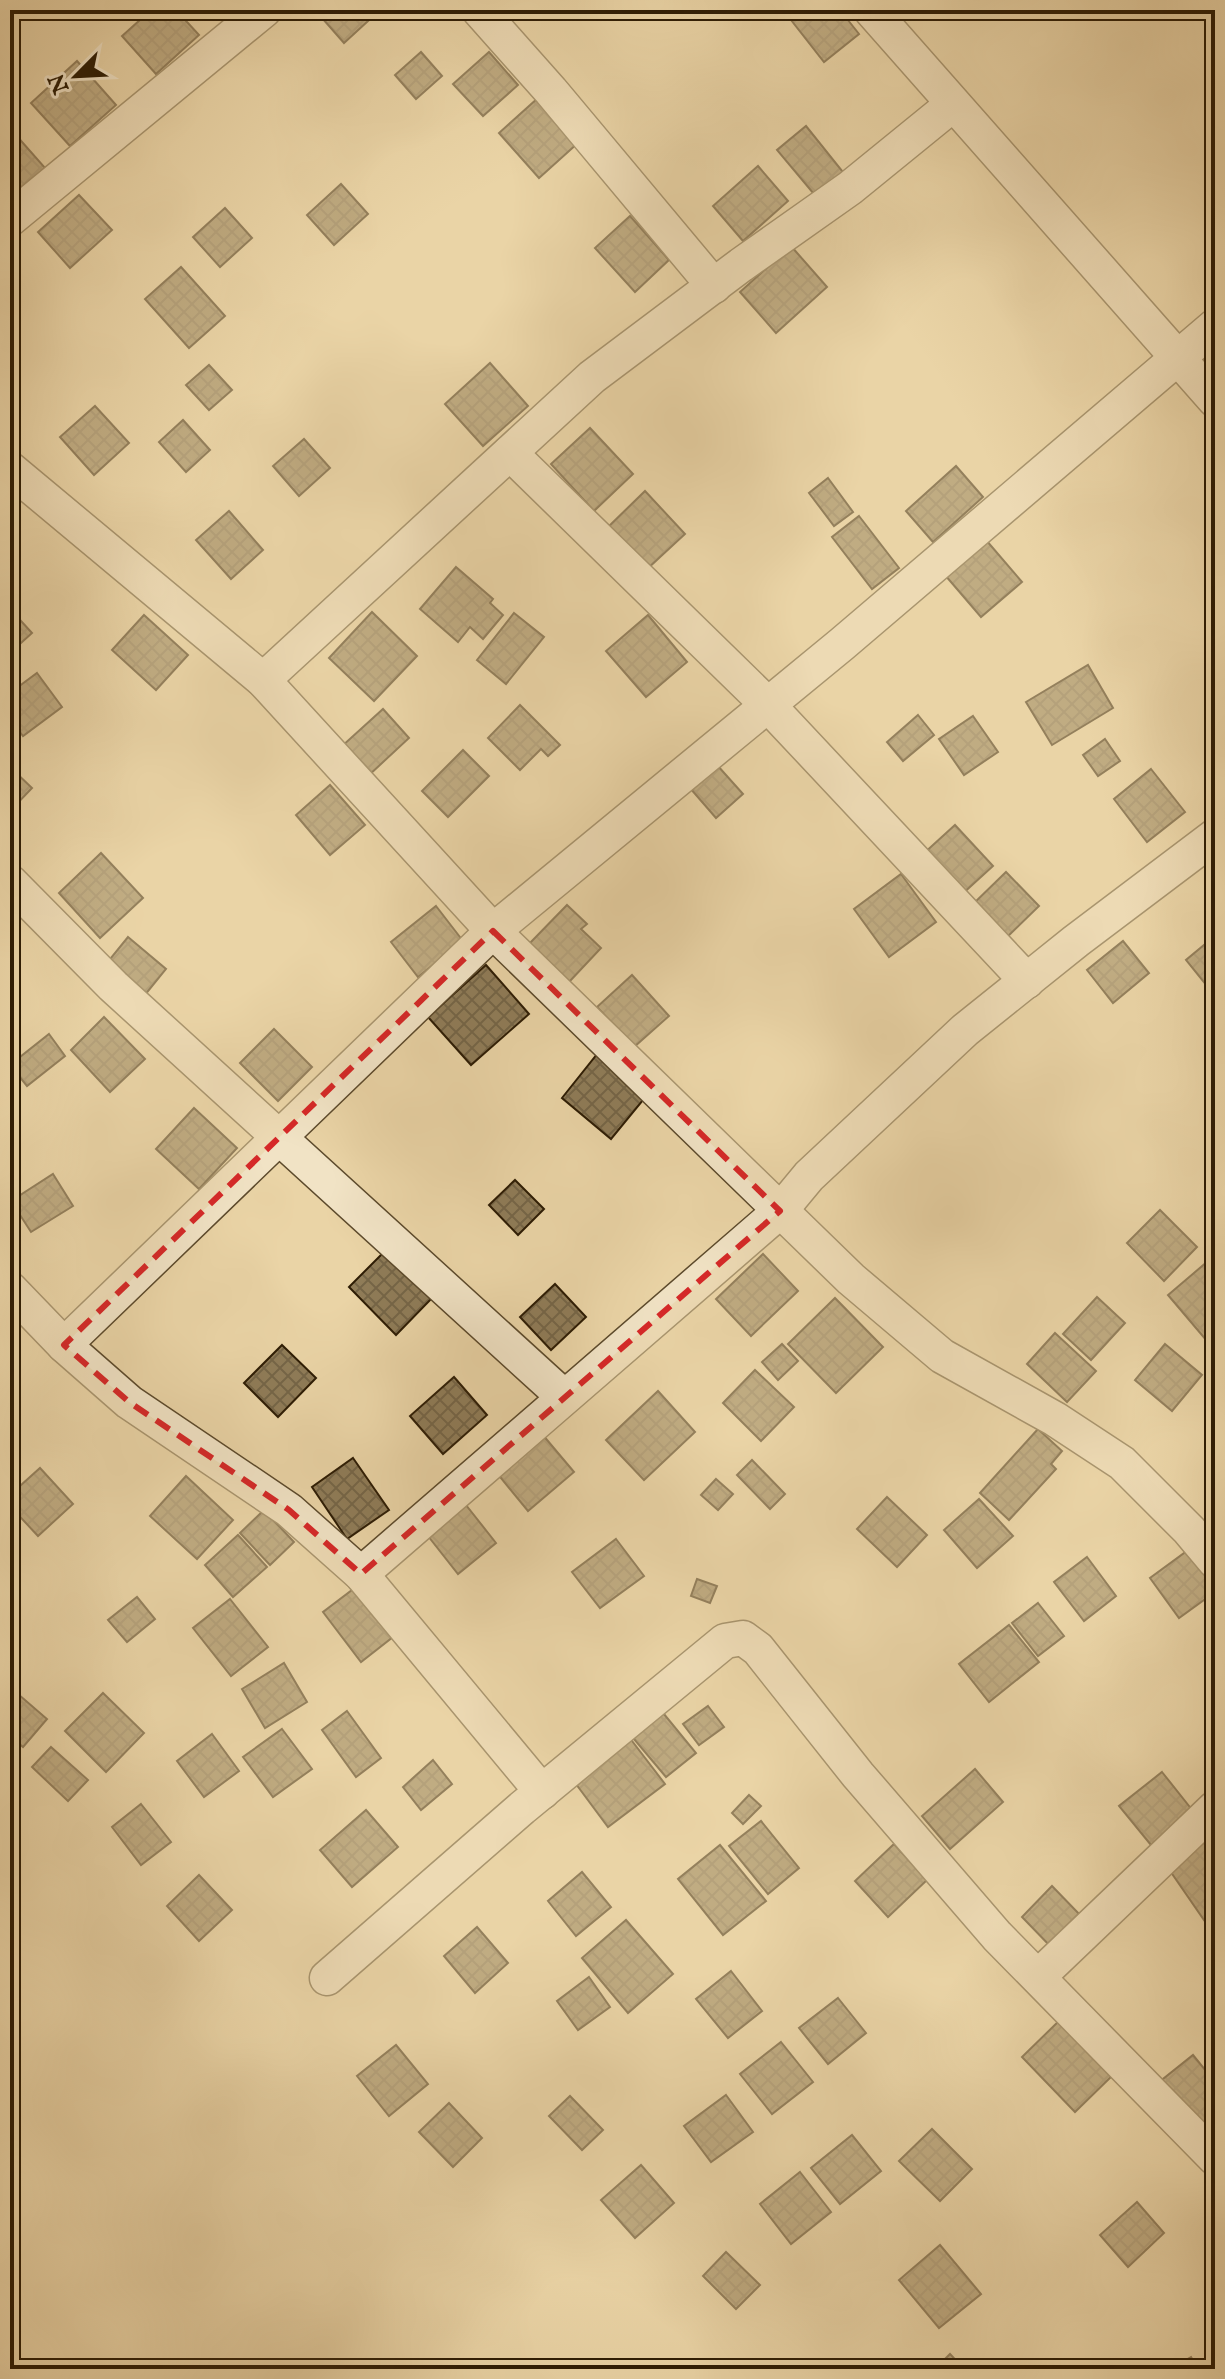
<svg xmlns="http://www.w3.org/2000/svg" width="1225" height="2379" font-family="'IM FELL English',serif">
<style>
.building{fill:url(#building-cross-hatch);stroke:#2d1c04;stroke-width:2}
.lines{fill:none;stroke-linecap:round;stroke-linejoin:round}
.minor-casing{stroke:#5c4a2c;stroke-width:37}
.minor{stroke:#f1e3c5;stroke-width:34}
.marked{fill:none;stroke:#d62828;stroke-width:6;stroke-dasharray:16 10;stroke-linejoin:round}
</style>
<defs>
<pattern id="building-cross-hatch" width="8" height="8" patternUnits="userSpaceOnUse" patternTransform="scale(2)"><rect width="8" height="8" fill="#8f7c58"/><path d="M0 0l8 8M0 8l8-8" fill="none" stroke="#756547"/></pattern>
</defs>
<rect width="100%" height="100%" fill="#ead4a6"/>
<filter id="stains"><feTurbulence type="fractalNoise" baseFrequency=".0025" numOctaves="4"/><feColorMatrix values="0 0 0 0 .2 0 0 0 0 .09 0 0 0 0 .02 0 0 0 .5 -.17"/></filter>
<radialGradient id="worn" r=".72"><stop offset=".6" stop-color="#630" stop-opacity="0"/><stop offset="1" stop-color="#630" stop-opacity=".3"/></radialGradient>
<g class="building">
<polygon points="151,10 176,10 199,35 156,74 122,36"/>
<polygon points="315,10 380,10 344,43"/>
<polygon points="840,10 859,34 824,62 784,11"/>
<polygon points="421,52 442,76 416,99 395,75"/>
<polygon points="489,52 518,85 483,116 453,84"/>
<polygon points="77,61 116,105 70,146 31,103"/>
<polygon points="538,98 578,143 539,178 499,133"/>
<polygon points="806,126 847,177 819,200 777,150"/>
<polygon points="15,134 46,169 10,197 10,139"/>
<polygon points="758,166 788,201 743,241 713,206"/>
<polygon points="341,184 368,214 334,245 307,215"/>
<polygon points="79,195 112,230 70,268 38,232"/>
<polygon points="225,208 252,238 220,267 193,237"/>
<polygon points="630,216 669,260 635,292 595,248"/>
<polygon points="791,246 827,287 776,333 740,292"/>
<polygon points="181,267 225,316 189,348 145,299"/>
<polygon points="490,363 528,406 483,446 445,404"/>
<polygon points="209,365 232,390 209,410 186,385"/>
<polygon points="95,406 129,443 94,475 60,437"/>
<polygon points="183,420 210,450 186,472 159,442"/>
<polygon points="590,428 633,474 594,511 551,464"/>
<polygon points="304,439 330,468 299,496 273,466"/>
<polygon points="956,466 983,497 933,542 906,511"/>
<polygon points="828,478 853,512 834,526 809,493"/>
<polygon points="645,491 685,534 646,570 607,528"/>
<polygon points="229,511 263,550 231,579 196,540"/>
<polygon points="859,516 899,568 872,589 832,537"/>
<polygon points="986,540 1022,582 981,617 945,575"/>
<polygon points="456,567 493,599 490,603 503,615 483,639 470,627 458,642 420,609"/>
<polygon points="10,609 32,633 11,652 10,651"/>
<polygon points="372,612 417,656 374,701 329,658"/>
<polygon points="514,613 544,637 506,684 477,660"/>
<polygon points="144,615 188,655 156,690 112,650"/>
<polygon points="648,615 687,662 646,697 606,651"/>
<polygon points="1088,665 1113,708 1052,745 1026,702"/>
<polygon points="37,673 62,707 23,736 10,719 10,693"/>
<polygon points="520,705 560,745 548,756 541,749 520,770 488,738"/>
<polygon points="383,709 409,738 368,776 341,747"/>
<polygon points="918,715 934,735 903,761 887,742"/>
<polygon points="973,716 998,752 964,775 939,739"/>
<polygon points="1105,739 1120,761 1098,776 1083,755"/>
<polygon points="463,750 489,776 448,817 422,791"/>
<polygon points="717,765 743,794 716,818 690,788"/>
<polygon points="10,767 32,788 10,811"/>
<polygon points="1151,769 1185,812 1147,842 1114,799"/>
<polygon points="330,785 365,825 330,855 296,815"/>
<polygon points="955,825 993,866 960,896 922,855"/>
<polygon points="101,853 143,898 100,938 59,893"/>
<polygon points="1006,872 1039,906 1003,941 970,907"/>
<polygon points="901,874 936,922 889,957 854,909"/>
<polygon points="567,905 587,924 581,929 601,948 569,982 529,944"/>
<polygon points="436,906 463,941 418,977 391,942"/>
<polygon points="128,937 166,969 144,996 106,964"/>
<polygon points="1210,940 1215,947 1215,996 1186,960"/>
<polygon points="1123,941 1149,973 1113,1003 1087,970"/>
<polygon points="486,965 529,1014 471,1065 428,1017"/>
<polygon points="632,975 669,1016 634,1047 597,1007"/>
<polygon points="104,1017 145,1059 110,1092 71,1050"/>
<polygon points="274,1029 312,1067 278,1101 240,1063"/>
<polygon points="49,1034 65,1056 27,1086 10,1065"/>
<polygon points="598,1053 648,1094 611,1139 562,1098"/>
<polygon points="194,1108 237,1148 199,1189 156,1149"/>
<polygon points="53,1174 73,1206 31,1232 11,1201"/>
<polygon points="515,1180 544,1209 518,1235 489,1205"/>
<polygon points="1160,1210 1197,1247 1164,1281 1127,1243"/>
<polygon points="386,1250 433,1297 396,1335 349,1287"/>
<polygon points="763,1254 798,1291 751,1336 716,1299"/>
<polygon points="1214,1256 1215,1334 1207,1341 1168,1295"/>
<polygon points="555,1284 586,1317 551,1350 520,1317"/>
<polygon points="1097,1297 1125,1323 1091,1360 1063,1334"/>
<polygon points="835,1298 883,1347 836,1393 788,1344"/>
<polygon points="1055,1333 1096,1371 1067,1402 1027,1364"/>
<polygon points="782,1344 798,1361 778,1380 762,1362"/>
<polygon points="1165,1344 1202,1375 1172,1411 1135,1380"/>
<polygon points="282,1345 316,1378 278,1417 244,1383"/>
<polygon points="755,1370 794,1407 761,1441 723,1403"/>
<polygon points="454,1377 487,1415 443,1454 410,1416"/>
<polygon points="658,1391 695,1432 644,1480 606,1440"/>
<polygon points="1038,1429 1062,1451 1051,1464 1056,1469 1009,1520 980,1493"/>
<polygon points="542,1434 574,1472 528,1511 496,1472"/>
<polygon points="353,1458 389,1510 347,1539 312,1487"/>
<polygon points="752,1460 785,1494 770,1509 737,1475"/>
<polygon points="40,1468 73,1504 38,1536 10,1506 10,1495"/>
<polygon points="186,1476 233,1520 197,1559 150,1516"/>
<polygon points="716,1479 733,1494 718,1510 701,1495"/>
<polygon points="887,1497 927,1535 897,1567 857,1529"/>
<polygon points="979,1499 1013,1536 977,1568 944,1530"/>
<polygon points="466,1505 496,1543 458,1574 428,1536"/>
<polygon points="264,1510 294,1542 270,1565 240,1533"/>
<polygon points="238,1535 267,1567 233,1597 205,1565"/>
<polygon points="616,1539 644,1576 600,1608 572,1572"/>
<polygon points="1191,1548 1215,1581 1215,1592 1179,1618 1150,1578"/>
<polygon points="1087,1557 1116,1596 1084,1621 1054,1582"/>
<polygon points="697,1579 717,1586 710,1603 691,1596"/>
<polygon points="360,1584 398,1633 361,1662 323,1612"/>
<polygon points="137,1597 155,1619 127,1642 108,1620"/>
<polygon points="230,1599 268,1647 231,1676 193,1628"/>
<polygon points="1038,1603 1064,1636 1038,1656 1012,1623"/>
<polygon points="1009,1625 1039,1662 989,1702 959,1664"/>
<polygon points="284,1663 307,1702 265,1728 242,1689"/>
<polygon points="11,1688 47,1719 23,1747 10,1736"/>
<polygon points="103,1693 144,1733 106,1772 65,1731"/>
<polygon points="708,1706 724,1727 699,1745 683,1724"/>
<polygon points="659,1708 696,1753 666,1777 628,1732"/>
<polygon points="347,1711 381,1758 356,1777 322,1730"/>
<polygon points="282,1729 312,1769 273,1797 243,1757"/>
<polygon points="212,1734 239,1771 204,1797 177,1761"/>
<polygon points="629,1737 665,1784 608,1827 573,1780"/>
<polygon points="51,1747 88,1780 68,1801 32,1767"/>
<polygon points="433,1760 452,1784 421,1810 403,1787"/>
<polygon points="975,1769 1003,1802 950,1849 922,1816"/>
<polygon points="1162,1772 1193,1811 1151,1845 1119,1806"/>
<polygon points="749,1795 761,1806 743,1824 732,1813"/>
<polygon points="141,1804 171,1842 141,1865 112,1827"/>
<polygon points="366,1810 398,1847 352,1887 320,1850"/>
<polygon points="761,1821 799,1868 768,1894 729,1846"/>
<polygon points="1215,1831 1215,1912 1204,1920 1166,1865"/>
<polygon points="894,1844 927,1880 888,1917 855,1881"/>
<polygon points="720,1845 766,1901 723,1935 678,1879"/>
<polygon points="582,1872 611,1907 576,1936 548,1901"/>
<polygon points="199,1875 232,1910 199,1941 167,1906"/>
<polygon points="1052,1886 1083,1918 1053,1949 1022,1917"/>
<polygon points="626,1920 673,1974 628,2013 582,1958"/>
<polygon points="477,1927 508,1963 475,1993 444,1956"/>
<polygon points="731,1971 762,2011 728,2038 696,1999"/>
<polygon points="589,1977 610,2007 578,2030 557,2001"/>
<polygon points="838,1998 866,2033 828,2064 799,2028"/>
<polygon points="1062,2018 1115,2073 1075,2112 1022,2057"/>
<polygon points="781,2042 813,2082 772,2114 740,2074"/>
<polygon points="396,2045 428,2084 389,2116 357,2076"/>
<polygon points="1193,2055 1215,2082 1215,2115 1196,2130 1158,2083"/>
<polygon points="726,2095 753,2132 711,2162 684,2126"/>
<polygon points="570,2096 603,2130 582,2150 549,2116"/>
<polygon points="449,2103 482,2138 453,2167 419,2132"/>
<polygon points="932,2129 972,2169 940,2201 899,2161"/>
<polygon points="852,2135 881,2171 840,2204 811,2168"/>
<polygon points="641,2165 674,2203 635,2238 601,2200"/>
<polygon points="800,2172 831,2212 791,2244 760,2204"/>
<polygon points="1137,2202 1164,2233 1128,2267 1100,2235"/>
<polygon points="940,2245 981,2294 939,2328 899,2280"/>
<polygon points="726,2252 760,2285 736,2309 703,2276"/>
<polygon points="950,2354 964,2369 935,2369"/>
<polygon points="1191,2357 1198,2369 1170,2369"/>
</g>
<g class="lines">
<g class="minor-casing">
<g id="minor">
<polyline points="479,10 551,91 714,286"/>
<polyline points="871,10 1215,400"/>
<polyline points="10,219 264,10"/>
<polyline points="510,453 768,705 1027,981"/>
<polyline points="10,469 263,680 493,931 851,1279 942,1356 1055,1419 1122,1463 1189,1530 1215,1561"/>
<polyline points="263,680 592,377 741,265 850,188 952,105"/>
<polyline points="10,882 113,986 563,1396"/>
<polyline points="10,1289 64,1345 129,1402 289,1510 361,1574 542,1792"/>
<polyline points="64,1345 493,931 842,644 1215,326"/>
<polyline points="361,1574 780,1211 809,1176 965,1030 1076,941 1215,836"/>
<polyline points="1038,1977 1215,1808"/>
<polyline points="327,1978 522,1808 725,1641 743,1638 758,1649 858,1775 997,1936 1215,2158"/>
</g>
</g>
<use href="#minor" class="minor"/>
</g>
<path d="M0 0H1225V2379H0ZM493,931L780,1211L361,1574L289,1510L129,1402L64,1345Z" fill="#ead4a6" fill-opacity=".55" fill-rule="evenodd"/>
<path class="marked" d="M493,931L780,1211L361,1574L289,1510L129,1402L64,1345Z"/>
<rect width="1225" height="2379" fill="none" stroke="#ead4a6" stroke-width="40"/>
<rect x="12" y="12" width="1201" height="2355" fill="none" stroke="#2d1c04" stroke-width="4"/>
<rect x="20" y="20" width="1185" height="2339" fill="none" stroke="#2d1c04" stroke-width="2"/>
<g transform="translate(76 76) rotate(246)" stroke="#f1e3c5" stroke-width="6" paint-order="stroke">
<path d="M0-6L14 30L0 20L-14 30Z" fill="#2d1c04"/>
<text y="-12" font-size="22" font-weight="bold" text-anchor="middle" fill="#2d1c04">N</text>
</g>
<rect width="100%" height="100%" filter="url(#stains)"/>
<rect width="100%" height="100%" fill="url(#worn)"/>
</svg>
